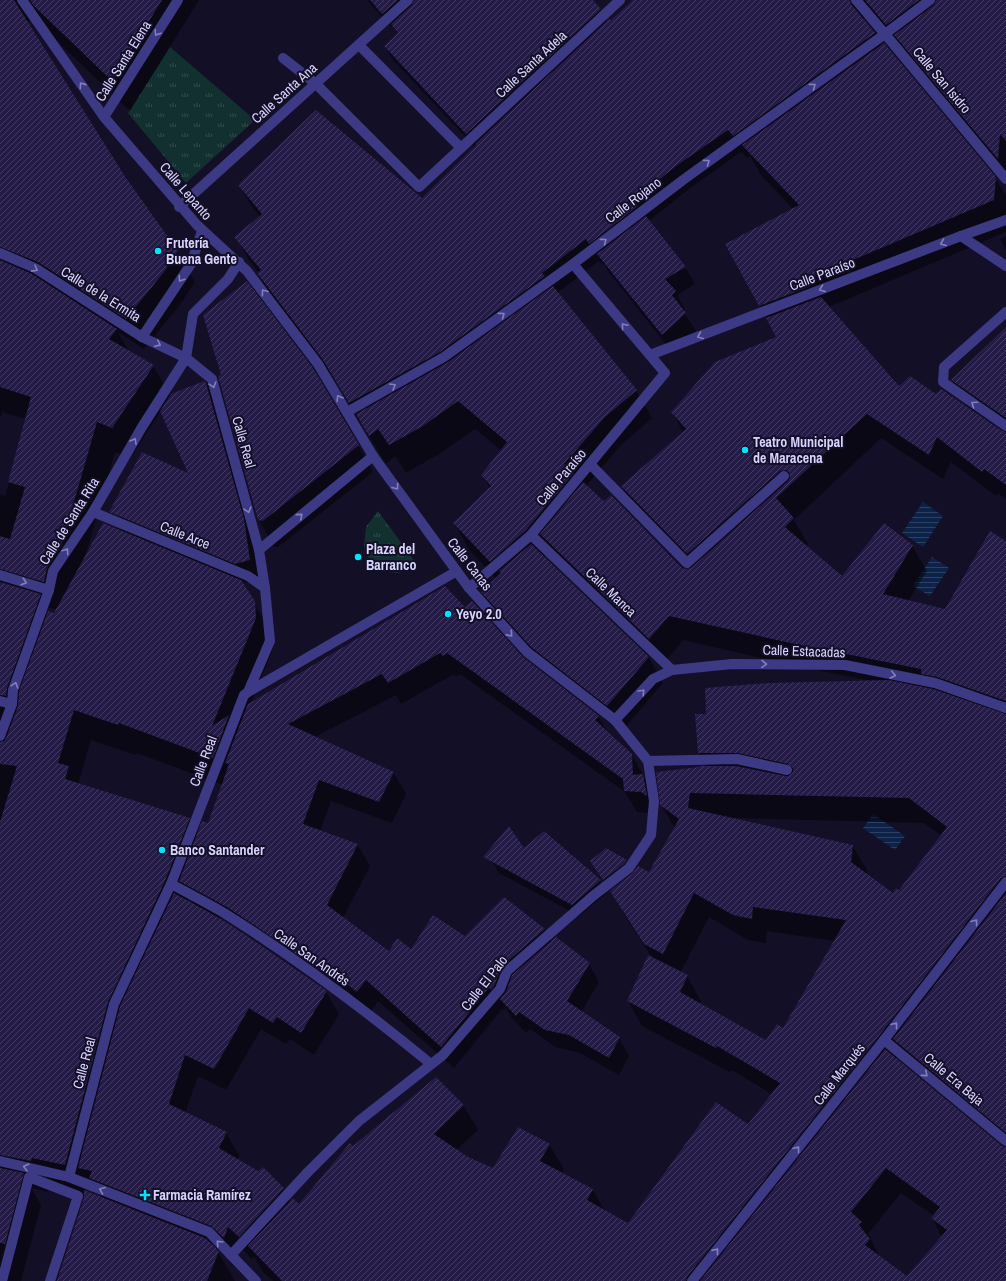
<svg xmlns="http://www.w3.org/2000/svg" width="1006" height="1281" font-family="'Archivo Narrow',sans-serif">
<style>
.grass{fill:url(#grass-tufts)}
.water{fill:url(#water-rules)}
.shadow{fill:#0007;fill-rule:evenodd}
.building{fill:url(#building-hatch);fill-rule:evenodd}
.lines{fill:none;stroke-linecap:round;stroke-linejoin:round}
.minor{stroke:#3d3a85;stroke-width:10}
.oneway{stroke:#837fbc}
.poi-dot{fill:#00e5ff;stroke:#130f26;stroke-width:1.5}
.labels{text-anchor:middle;stroke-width:4;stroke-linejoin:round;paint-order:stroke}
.street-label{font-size:14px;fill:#d9d4ff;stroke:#130f26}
.poi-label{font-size:14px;font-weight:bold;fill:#d9d4ff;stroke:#130f26;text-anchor:start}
</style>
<defs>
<pattern id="grass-tufts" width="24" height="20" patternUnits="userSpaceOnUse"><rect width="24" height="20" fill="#12302f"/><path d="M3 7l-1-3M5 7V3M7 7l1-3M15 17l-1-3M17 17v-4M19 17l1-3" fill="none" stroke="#344d4e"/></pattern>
<pattern id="water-rules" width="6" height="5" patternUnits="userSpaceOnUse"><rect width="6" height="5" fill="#0c2248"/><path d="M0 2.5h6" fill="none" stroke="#2f4163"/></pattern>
<pattern id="building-hatch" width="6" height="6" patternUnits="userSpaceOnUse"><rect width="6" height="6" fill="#241b47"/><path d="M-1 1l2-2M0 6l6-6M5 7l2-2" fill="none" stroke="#433b63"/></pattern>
</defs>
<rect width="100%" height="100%" fill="#130f26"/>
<g class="grass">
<polygon points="170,47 255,120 186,183 128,113"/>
<polygon points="378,511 418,566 398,573 383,571 370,561 364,546 366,527"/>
</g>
<g class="water">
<polygon points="923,502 943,516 923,547 902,533"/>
<polygon points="932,557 949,568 930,596 913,586"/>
<polygon points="873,814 905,836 895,850 863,828"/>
</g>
<g class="shadow">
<path d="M0,0H199L130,111L33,18L27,23L125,179L177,251L195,282L182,302L144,349L118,332L129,352L153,366L171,396L206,383L217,403L254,539L260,579L247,583L240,580L272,633L273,649L251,703L465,608L522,658L598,716L608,734L631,754L655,796L658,816L654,813L637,812L625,792L460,674L456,677L454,674L401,704L396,695L315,737L393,772L406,794L392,823L331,801L320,831L357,844L370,866L343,918L389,952L411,951L465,938L504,898L545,930L552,942L589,964L599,982L581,1012L619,1038L629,1056L619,1075L580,1053L556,1047L530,1029L526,1033L511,1017L506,1008L504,1010L502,1009L454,1068L378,1001L370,1013L241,929L221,918V920L326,992L339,1014L314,1055L290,1039L286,1044L261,1029L226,1090L198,1076L185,1113L226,1133L239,1155L237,1160L258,1172L263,1169L283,1189L290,1202L299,1205L353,1147L463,1105L478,1130L456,1150L467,1158L494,1169L549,1144L564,1169L561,1174L593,1190L605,1211L628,1224L748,1125L772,1094L732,1070L730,1072L642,1026L628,1001L648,956L653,959L625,916L611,891L649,874L675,828L661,805L707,767L699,753L696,715H707L872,681L801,667L683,640L664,663L550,549L543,557L649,658L663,683L622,731L547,673L497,617L482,592L496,578L470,551L454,523L490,488L482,475L502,451L475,429L439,454L406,473L395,456L386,464L337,383L271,296L258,274L259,273L249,260L236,237L260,217L252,207L239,185L422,199L475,147L393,60L385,46L398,34L393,25L391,27L367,0H591L600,10L607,22H611L634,0H1006V174L909,58L902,45L900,47L868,16L863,20L875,33L882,46L995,178L1006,196V232L829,307L899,387L936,395L1002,432L1006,433V499L998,493L996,496L951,462L943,479L881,438L794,520L808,544L806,546L842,577L912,546L927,571L908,601L945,610L1006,542V1145L901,1051L895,1059L1001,1147L1006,1148V1281H273L263,1272L254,1256L252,1259L241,1248L237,1259L225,1248L207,1241L218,1252L235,1281H58L102,1198L98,1191L87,1181L83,1195L49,1189L48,1192L31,1188L41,1205L21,1281H0V494L5,496L26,419L2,412L0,419ZM741,152L747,158L750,156L761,175L793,209L727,244L778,338L672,412L683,432L622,486L636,511L693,569L685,570L586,486L621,445L652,418L636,390L557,293L599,261L603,265L604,264L608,271L672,352L696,331L683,311L685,309L677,295L695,284L685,267L649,221L689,189ZM161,411L190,475L110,512L122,532L85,557L115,452L130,458ZM47,607L57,610L54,614L50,613ZM91,740L136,755L137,753L223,785L208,824L198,834L189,818L78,784ZM735,818L924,823L942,836L900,892L893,894L866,875L867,870L852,845L735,819ZM189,896L194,905L187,901ZM709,917L748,940L766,943L767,931L835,941L783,1029L767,1041L700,1004L701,1001L687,976L680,973ZM901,1193L934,1216L932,1218L942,1237L908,1277L880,1257L868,1234Z"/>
<polygon points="1006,236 1006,250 1000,239"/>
<polygon points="1006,328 1006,432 966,405 952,380"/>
<polygon points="358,445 373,472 278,547 274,547 259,520"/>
<polygon points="524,850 600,881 607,893 579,916 499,873 492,861"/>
<polygon points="626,861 631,869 608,888 597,870"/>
</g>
<g class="building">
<polygon points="0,0 14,0 126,178 178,251 164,272 126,319 38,262 0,247"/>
<polygon points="30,0 162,0 112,81 34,6"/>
<polygon points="370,0 398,0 382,14"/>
<polygon points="414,0 593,0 601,9 466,134 384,46 398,33 391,24 412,5"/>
<polygon points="633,0 850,0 851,4 875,33 733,136 728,130 676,166 634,200 638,206 589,244 586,239 542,273 545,276 440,352 349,403 323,360 257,273 261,270 234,237 262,214 238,185 316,110 422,198 476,145 475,144 609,19 611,20"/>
<polygon points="865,0 919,0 886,25"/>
<polygon points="936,0 1006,0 1006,141 1000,134 998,159 894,35 934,5"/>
<polygon points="884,43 996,177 994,200 806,280 811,286 759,306 725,244 799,205 742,145"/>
<polygon points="646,216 686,267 665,279 676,291 672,295 686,313 662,335 597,254"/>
<polygon points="0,260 32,274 117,329 109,339 154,365 112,428 97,422 61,547 47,568 44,582 0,569 0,536 10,539 25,487 8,482 31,397 0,387"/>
<polygon points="247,281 313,368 359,445 263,521 258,520 218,376 221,375 203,315"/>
<polygon points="553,286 637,390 605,417 564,464 574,473 526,530 490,562 453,523 491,486 481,475 507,442 458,401 423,426 389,445 378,429 369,436 356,414 448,362"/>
<polygon points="821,297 899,386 910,376 936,394 941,389 1002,431 1006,432 1006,485 984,469 982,472 937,437 929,455 867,414 776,498 794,518 785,527 842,576 884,523 913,545 883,594 945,609 990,531 1006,541 1006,701 937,677 921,674 921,669 786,642 669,616 649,639 540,534 583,482 604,501 611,495 682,568 686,569 691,568 788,481 790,478 789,472 786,470 780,471 687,554 621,486 686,429 671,412 715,362 776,337 766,318"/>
<polygon points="1006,327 1006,418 951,380"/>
<polygon points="204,381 206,383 244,519 250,560 235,564 109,512 142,452 188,473 160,411 171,394"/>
<polygon points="103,523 241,580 255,601 256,618 212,726 229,715 213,758 119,723 118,725 74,710 58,763 69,766 65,779 190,818 165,881 108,1002 65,1165 32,1158 31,1161 0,1155 0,822 17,766 0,764 0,742 4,741 6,738 18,706 19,691 48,611 54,613"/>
<polygon points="531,544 649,657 607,706 531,647 481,592 501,573 499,571"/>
<polygon points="0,582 41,594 7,688 6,696 0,695"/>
<polygon points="445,586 465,607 472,601 523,657 599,716 595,720 632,754 633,775 643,774 647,796 641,792 624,791 623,779 447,653 443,656 440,653 388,683 382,674 288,724 394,772 379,802 319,780 303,824 358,844 327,905 389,951 397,938 411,949 433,915 465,936 504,897 545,929 502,966 494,986 491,990 489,988 441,1047 366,980 357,992 336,976 334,980 254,925 227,907 179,881 202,821 208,823 229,764 225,763 248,704"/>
<path d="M889,680L933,689L1006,714V876L1001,878L879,1036L687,1277L686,1281H282L248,1246L293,1198L299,1204L350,1143L353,1146L436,1077L464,1105L434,1134L468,1157L493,1168L518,1127L550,1144L540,1161L593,1189L587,1200L628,1223L716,1102L748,1124L780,1083L717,1046L716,1048L627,1001L648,955L688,975L680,992L766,1040L777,1024L783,1028L846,920L753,907L752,919L733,915L694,893L663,954L644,944L610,891L633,873L638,866L649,872L679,819L660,805L656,772L699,767V766H736L786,776H789L793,772V768L788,764L738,753H698L695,714H706L705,688L768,683ZM690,793L909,798L947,827L899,890L896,888L893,893L851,862L853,845L688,808Z"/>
<polygon points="509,826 524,848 544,831 601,880 572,905 483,857"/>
<polygon points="606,848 627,860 624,864 603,880 590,861"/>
<polygon points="174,893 221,919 247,936 327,991 301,1033 277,1017 273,1023 249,1008 214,1069 185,1055 169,1104 227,1132 219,1148 258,1171 263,1167 284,1188 239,1237 228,1227 224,1238 211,1226 89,1178 92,1171 78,1168 120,1006"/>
<polygon points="1006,893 1006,1133 893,1039"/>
<polygon points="556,937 590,963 567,1001 620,1037 609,1058 569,1035 545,1030 519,1012 516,1016 500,999 506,992 512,975"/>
<path d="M885,1049L1002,1146L1006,1147V1281H700ZM886,1168L940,1207L931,1218L947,1230L907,1276L865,1245L870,1239L859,1225L862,1222L851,1212Z"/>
<polygon points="0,1168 24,1173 5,1244 0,1243"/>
<polygon points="84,1190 205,1238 219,1251 207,1281 57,1281 84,1198"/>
</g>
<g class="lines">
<g class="minor">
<polyline points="22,0 104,117 197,225 247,271 318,364 373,456 469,588 527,652 615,720 648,761 654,801 651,835 629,868 593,896 507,971 500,989 443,1055 359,1121 308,1172 231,1255"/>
<polyline points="856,0 885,34 1006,179"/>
<polyline points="359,45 461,148"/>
<polyline points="283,58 316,84 419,187 620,0"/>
<polyline points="104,117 178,0"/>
<polyline points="179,207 408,0"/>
<polyline points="961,236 1006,266"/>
<polyline points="0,253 35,268 142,337 186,358 212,379 259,550 265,588 270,641 248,692 244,695 171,884 114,1004 69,1177"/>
<polyline points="1006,312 944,367 943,382 1006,426"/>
<polyline points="142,337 191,264 202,231"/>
<polyline points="650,355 961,236 1006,220"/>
<polyline points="347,412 444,357 573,264 683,180 885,34 930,0"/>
<polyline points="590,464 687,563 784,476"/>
<polyline points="93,512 248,576 265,588"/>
<polyline points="531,535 672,670"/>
<polyline points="259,550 373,456"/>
<polyline points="0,575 49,590"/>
<polyline points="469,588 531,535 665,373 573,264"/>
<polyline points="248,692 457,571"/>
<polyline points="0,701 12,704"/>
<polyline points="615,720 653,679 672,670 732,664 845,665 935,683 1006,708"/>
<polyline points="0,736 12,704 13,690 49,590 53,571 93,512 142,427 186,358 193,314 228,279 239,262"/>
<polyline points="648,761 737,759 787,770"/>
<path d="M171,884C188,893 207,903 224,913C296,958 365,1010 431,1064"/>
<polyline points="884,1040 1006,1141"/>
<polyline points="0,1161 69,1177 209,1232 256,1281"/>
<polyline points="2,1281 29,1177 78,1196 50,1281"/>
<polyline points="692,1281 884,1040 1006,882"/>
</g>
</g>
<defs><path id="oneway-chevron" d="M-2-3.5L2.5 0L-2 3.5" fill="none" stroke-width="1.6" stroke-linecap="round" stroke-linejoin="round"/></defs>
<g class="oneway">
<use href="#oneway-chevron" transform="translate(157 33) rotate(122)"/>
<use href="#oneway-chevron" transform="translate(82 85) rotate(-125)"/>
<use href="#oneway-chevron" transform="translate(813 86) rotate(-36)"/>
<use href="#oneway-chevron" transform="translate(707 162) rotate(-36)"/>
<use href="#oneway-chevron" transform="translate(604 241) rotate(-37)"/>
<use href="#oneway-chevron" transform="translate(943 243) rotate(159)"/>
<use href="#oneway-chevron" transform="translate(35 269) rotate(29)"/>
<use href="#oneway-chevron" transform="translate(181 279) rotate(124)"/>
<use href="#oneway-chevron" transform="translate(822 289) rotate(159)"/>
<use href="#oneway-chevron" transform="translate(264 292) rotate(-127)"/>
<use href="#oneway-chevron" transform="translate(502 315) rotate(-36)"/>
<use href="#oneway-chevron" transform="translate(624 326) rotate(-130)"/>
<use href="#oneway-chevron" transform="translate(700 336) rotate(159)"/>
<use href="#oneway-chevron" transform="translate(158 344) rotate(26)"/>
<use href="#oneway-chevron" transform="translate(213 385) rotate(73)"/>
<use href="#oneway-chevron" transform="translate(393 386) rotate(-30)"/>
<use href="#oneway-chevron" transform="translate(339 398) rotate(-121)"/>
<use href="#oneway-chevron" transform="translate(974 404) rotate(-145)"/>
<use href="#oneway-chevron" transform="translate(134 441) rotate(-60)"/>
<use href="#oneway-chevron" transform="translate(396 487) rotate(54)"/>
<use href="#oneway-chevron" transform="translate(248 510) rotate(74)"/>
<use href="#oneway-chevron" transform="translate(300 516) rotate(-40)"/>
<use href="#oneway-chevron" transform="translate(66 551) rotate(-56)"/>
<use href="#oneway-chevron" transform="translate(24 582) rotate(17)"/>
<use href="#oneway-chevron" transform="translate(510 634) rotate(48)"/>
<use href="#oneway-chevron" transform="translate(764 664) rotate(1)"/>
<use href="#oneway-chevron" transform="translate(893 675) rotate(11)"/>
<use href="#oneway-chevron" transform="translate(15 685) rotate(-72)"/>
<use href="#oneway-chevron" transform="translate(642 692) rotate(-47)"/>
<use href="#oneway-chevron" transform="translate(975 922) rotate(-53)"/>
<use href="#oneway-chevron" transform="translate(895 1025) rotate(-52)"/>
<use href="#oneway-chevron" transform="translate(925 1074) rotate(40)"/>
<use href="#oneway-chevron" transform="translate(797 1149) rotate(-52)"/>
<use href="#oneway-chevron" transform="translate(26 1167) rotate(-166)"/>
<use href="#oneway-chevron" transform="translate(102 1190) rotate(-159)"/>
<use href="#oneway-chevron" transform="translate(219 1243) rotate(-134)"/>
<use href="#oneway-chevron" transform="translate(716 1251) rotate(-51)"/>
</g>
<g class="poi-dot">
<circle cx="158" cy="251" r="4"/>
<circle cx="745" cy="450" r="4"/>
<circle cx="358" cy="557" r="4"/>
<circle cx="448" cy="614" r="4"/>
<circle cx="162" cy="850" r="4"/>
<path d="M143 1189h4v4h4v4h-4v4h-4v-4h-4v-4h4z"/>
</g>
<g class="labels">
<g class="street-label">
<text transform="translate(123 61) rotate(-58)" y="5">Calle Santa Elena</text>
<text transform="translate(531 64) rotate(-43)" y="5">Calle Santa Adela</text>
<text transform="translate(942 80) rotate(50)" y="5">Calle San Isidro</text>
<text transform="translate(284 93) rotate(-42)" y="5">Calle Santa Ana</text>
<text transform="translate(186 191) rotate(49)" y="5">Calle Lepanto</text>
<text transform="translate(633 200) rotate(-37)" y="5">Calle Rojano</text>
<text transform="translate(822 274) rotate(-21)" y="5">Calle Paraíso</text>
<text transform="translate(101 294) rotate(32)" y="5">Calle de la Ermita</text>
<text transform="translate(244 442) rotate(74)" y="5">Calle Real</text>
<text transform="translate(561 477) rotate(-50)" y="5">Calle Paraíso</text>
<text transform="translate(69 521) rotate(-58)" y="5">Calle de Santa Rita</text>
<text transform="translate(185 535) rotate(22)" y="5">Calle Arce</text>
<text transform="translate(470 564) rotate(52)" y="5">Calle Canas</text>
<text transform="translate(611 592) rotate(44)" y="5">Calle Manca</text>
<text transform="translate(804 651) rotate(2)" y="5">Calle Estacadas</text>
<text transform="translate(203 761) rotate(-69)" y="5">Calle Real</text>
<text transform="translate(312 957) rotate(35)" y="5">Calle San Andrés</text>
<text transform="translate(484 983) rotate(-52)" y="5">Calle El Palo</text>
<text transform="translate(84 1063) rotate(-75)" y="5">Calle Real</text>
<text transform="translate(839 1074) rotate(-52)" y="5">Calle Marqués</text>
<text transform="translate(954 1079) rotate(40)" y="5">Calle Era Baja</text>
</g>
<g class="poi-label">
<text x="166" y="248">Frutería<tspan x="166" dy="16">Buena Gente</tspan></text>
<text x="753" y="447">Teatro Municipal<tspan x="753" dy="16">de Maracena</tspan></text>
<text x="366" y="554">Plaza del<tspan x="366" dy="16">Barranco</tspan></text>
<text x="456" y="619">Yeyo 2.0</text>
<text x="170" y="855">Banco Santander</text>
<text x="153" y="1200">Farmacia Ramírez</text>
</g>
</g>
</svg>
